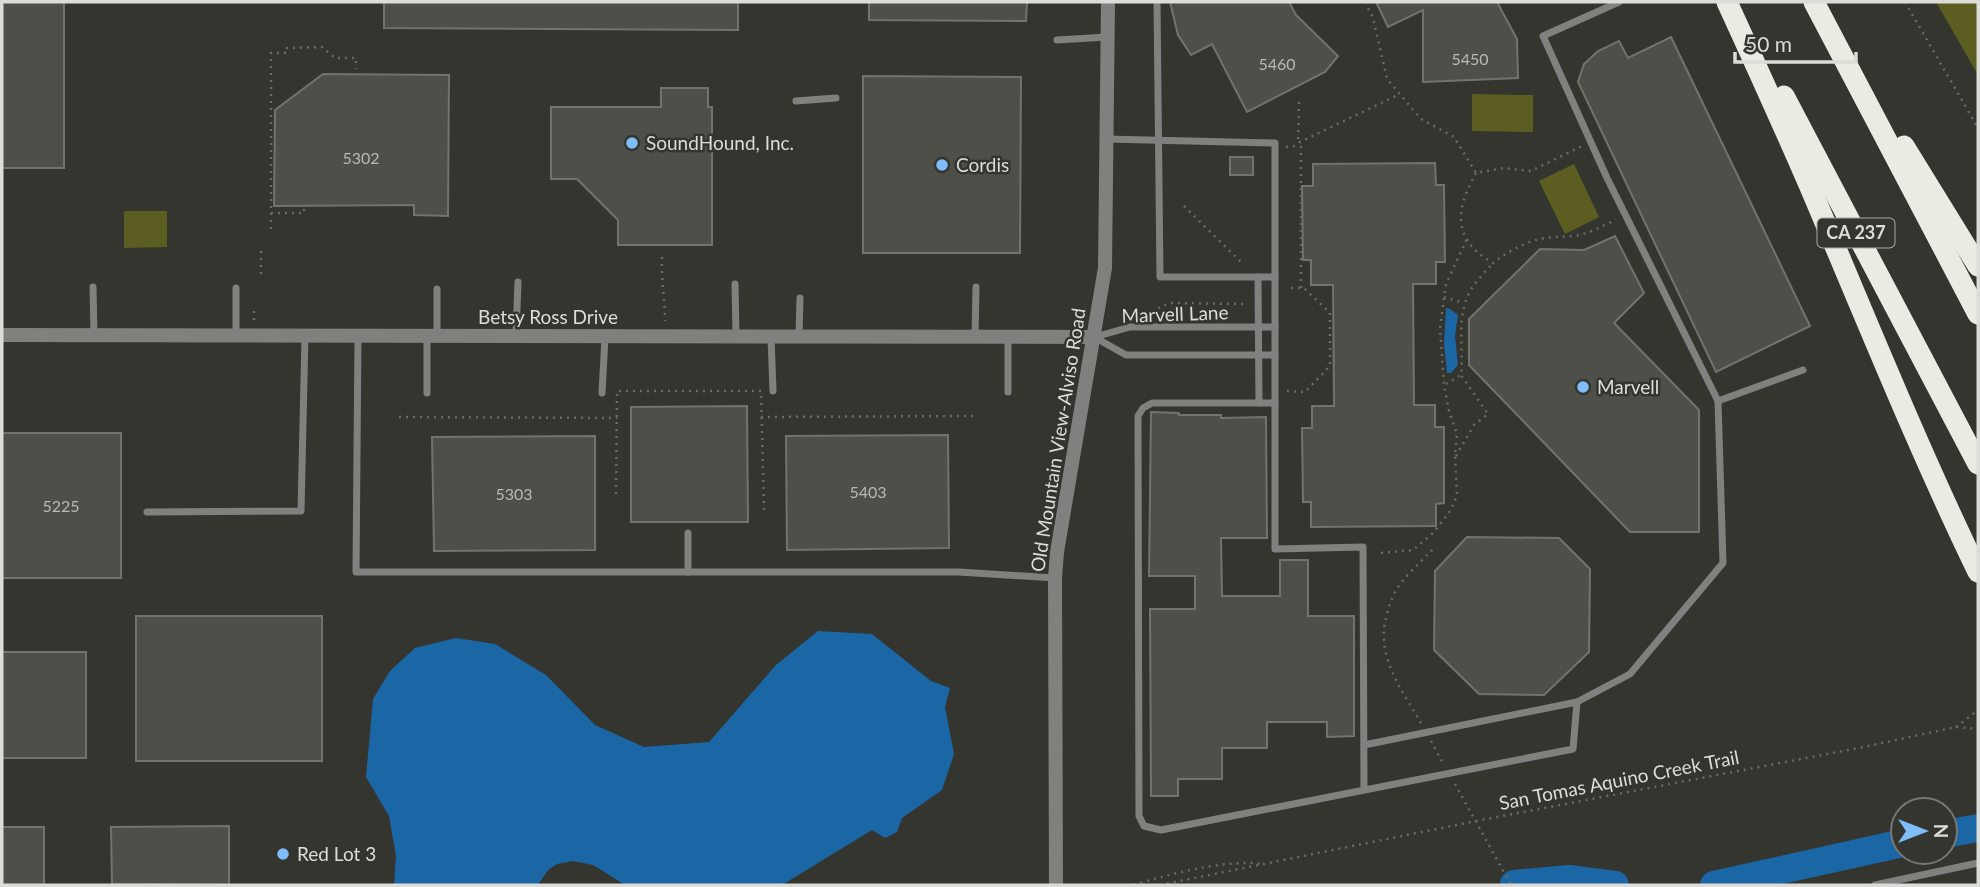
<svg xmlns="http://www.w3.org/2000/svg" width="1980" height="887" font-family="Lato,sans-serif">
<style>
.green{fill:#5b5d21}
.water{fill:#1b67a6}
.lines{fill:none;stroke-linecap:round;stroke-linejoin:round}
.stream{stroke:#1b67a6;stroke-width:4.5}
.river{stroke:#1b67a6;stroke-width:28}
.building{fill:#4e4f49;stroke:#73736d;stroke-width:2}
.path{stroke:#6a6b65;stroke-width:2.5;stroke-dasharray:2 5;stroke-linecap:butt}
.service{stroke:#80807e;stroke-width:7}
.minor{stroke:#80807e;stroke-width:14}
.tertiary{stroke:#80807e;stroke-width:14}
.motorway{stroke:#eaebe3;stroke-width:21}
.poi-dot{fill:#7fbdfa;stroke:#34352f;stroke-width:2.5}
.labels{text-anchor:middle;stroke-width:5;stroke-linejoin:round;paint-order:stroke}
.number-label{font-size:16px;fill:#b8b9b4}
.shield{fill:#34352f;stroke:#aaaaa5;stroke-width:2}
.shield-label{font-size:18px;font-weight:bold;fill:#dcdcd8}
.poi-label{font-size:19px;fill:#dcdcd8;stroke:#34352f;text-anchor:start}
.street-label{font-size:19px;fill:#dcdcd8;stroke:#34352f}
</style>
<rect width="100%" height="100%" fill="#34352f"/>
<g class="green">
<polygon points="1936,2 1978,2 1978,75"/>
<polygon points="1472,94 1533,95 1533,132 1472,131"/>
<polygon points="1574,164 1599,217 1565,234 1539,181"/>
<polygon points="124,211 167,211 167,247 124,248"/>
</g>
<g class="water">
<polygon points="1446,308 1450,309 1458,315 1455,336 1458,365 1451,373 1447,373 1444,344"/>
<polygon points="818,631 872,634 931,681 950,688 945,707 954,754 942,790 902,818 897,832 885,838 872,830 782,885 625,885 593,865 573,861 557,864 548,870 538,885 394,885 396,856 389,816 366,777 373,699 390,671 415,648 456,638 495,644 546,675 595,725 644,747 709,742 776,665"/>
</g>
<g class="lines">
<polyline class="stream" points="1507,885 1514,884"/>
<g class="river">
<polyline points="1945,834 1978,828"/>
<polyline points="1514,884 1569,879 1615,885"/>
<polyline points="1714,885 1903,843"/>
</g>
</g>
<g class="building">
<rect x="2" y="2" width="62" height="166"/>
<polygon points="384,2 738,2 738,30 384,28"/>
<polygon points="869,2 1027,2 1026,21 869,20"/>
<polygon points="1170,2 1289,2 1296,15 1338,56 1325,72 1247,112 1212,44 1191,55 1178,35"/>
<polygon points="1376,2 1497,2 1517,39 1518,78 1423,82 1423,10 1388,27"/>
<polygon points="1671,37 1810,326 1716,372 1578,82 1584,64 1598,51 1619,41 1628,58"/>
<polygon points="323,74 449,75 448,216 414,215 414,205 274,206 275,110"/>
<polygon points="863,76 1021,77 1020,253 863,253"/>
<polygon points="661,88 708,88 708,107 712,107 712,245 618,245 618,220 577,179 551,179 551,107 661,107"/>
<rect x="1230" y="157" width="23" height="18"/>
<polygon points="1435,163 1436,185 1444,185 1445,262 1436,262 1436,284 1413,284 1414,405 1435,405 1435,427 1444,427 1444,503 1436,504 1436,526 1311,527 1311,502 1303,502 1302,428 1312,428 1312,406 1334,406 1333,285 1311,285 1311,260 1303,260 1302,186 1313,186 1313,164"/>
<polygon points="1615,236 1644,293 1614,323 1699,410 1699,532 1630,532 1469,365 1469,319 1540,249 1584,250"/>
<polygon points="747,406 748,522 631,522 631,407"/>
<polygon points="1151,412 1179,413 1179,415 1221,415 1221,418 1266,417 1267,538 1221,538 1222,596 1280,596 1280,560 1308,560 1308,616 1354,616 1354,736 1327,737 1327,722 1267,722 1267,748 1222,748 1222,779 1178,779 1178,796 1151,796 1150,609 1195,609 1195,576 1149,576"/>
<rect x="2" y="433" width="119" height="145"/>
<polygon points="948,435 949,548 787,550 786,436"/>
<polygon points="595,436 595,550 434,551 432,437"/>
<polygon points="1467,537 1559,538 1590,569 1589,652 1544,695 1479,694 1434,650 1435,571"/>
<rect x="136" y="616" width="186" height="145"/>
<rect x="2" y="652" width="84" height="106"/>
<polygon points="229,826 229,885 112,884 111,827"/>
<rect x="2" y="827" width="42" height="58"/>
</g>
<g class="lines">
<g class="path">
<polyline points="1365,2 1373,18 1387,79 1421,119 1454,137 1476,173 1504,168 1531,171 1582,146"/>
<polyline points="1905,2 1978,128"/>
<polyline points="1299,102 1298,143 1400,94"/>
<polyline points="1286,147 1296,146 1298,143"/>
<path d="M1476,173C1462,199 1451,225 1475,250C1480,255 1487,259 1493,263C1511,249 1530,239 1553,237C1562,236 1571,237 1580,235C1592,232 1604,225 1616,220"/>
<polyline points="1184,206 1244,265"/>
<polyline points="271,213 304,213 304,206"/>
<polyline points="271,229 271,53 286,53 286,48 322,47 335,58 356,58 356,69"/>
<polyline points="261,251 261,275"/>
<path d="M662,257C661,279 665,299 665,321"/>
<polyline points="1301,288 1301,142"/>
<polyline points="1444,297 1464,303"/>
<polyline points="1153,313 1161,306 1172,303 1246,304 1246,302"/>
<polyline points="254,320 254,309"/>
<path d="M1446,384L1461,375C1464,346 1455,315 1472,288C1478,279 1486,271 1493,263"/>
<polyline points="1287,391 1305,392 1330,366 1330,313 1304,288 1288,288"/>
<polyline points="399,417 617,418"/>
<polyline points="761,417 976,416"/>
<polyline points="1456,456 1474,425 1488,414 1461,375"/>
<polyline points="616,494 617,391 761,391 764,510"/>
<polyline points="1381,553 1413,550 1433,533 1451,510 1457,495 1455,454 1457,434 1449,411 1444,385 1440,328 1446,284 1467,239"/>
<path d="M1421,723C1402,690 1376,657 1386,618C1389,605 1393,593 1401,583C1411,570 1424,559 1435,547"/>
<polyline points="1956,727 1978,710"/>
<polyline points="1431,741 1443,763"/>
<polyline points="1455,784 1511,885"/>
<path d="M1134,885C1169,874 1226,859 1263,864"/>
<polyline points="1160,885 1476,821 1864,747 1956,727 1978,729"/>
</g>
<g class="service">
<polyline points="1157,2 1160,277 1275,277"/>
<polyline points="1057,40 1107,37"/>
<polyline points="796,101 836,98"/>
<polyline points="1106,139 1275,143 1275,549 1363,547 1364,790"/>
<polyline points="1258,277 1259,403"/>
<polyline points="735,284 736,336"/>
<polyline points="93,287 94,335"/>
<polyline points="236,288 236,336"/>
<polyline points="516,335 518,282"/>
<polyline points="358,336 356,572 959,572 1055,578"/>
<polyline points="427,336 427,393"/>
<polyline points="437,336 437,289"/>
<polyline points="799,336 800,298"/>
<polyline points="771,337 773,391"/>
<polyline points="975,337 976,287"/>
<polyline points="1094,337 1126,355 1275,355"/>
<polyline points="1095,337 1130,327 1275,327"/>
<polyline points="1008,392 1008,337"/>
<polyline points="602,393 605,337"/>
<polyline points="1718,401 1803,370"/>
<polyline points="1275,403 1152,403 1143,408 1138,416 1139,816 1144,826 1161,830 1573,749 1577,702 1364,745"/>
<polyline points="147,512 301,511 305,336"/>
<polyline points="688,533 688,572"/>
<polyline points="1577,702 1630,674 1723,563 1718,401 1607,178 1543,36 1619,2"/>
<polyline points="1875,885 1978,863"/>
</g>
<polyline class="minor" points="2,335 1094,337"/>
<polyline class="tertiary" points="1056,885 1055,578 1057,552 1105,268 1108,2"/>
<g class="motorway">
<path d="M1727,2C1755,63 1783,125 1810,187C1865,316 1917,446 1978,572"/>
<polyline points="1814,2 1978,314"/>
<polyline points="1784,96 1978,464"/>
<polyline points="1904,146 1978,266"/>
</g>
</g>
<g class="poi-dot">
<circle cx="632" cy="143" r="7"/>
<circle cx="942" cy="165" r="7"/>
<circle cx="1583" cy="387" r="7"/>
<circle cx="283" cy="854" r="7"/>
</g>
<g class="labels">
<g class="number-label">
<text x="1470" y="65">5450</text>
<text x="1277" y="70">5460</text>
<text x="361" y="164">5302</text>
<text x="868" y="498">5403</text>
<text x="514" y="500">5303</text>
<text x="61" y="512">5225</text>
</g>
<rect class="shield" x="1817.5" y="218.5" width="77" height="29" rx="5"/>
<g class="shield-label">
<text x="1856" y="239">CA 237</text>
</g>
<g class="poi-label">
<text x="646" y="150">SoundHound, Inc.</text>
<text x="956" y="172">Cordis</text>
<text x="1597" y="394">Marvell</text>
<text x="297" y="861">Red Lot 3</text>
</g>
<g class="street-label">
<text transform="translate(1175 314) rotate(-2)" y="7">Marvell Lane</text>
<text x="548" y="324">Betsy Ross Drive</text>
<text transform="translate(1058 440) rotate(-81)" y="7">Old Mountain View-Alviso Road</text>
<text transform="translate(1619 780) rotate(-11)" y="7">San Tomas Aquino Creek Trail</text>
</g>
</g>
<rect width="1980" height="887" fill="none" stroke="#dcdcd8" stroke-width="7"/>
<g transform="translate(1924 831) rotate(90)"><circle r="33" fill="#34352f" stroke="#777873" stroke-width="2"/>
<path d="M0-5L12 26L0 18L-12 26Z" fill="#7fbdfa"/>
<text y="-10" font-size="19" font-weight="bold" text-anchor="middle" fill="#dcdcd8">N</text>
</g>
<path d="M1735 52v10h121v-10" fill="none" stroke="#dcdcd8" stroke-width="3.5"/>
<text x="1745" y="52" font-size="21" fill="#dcdcd8" stroke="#34352f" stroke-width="5" paint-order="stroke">50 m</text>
</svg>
